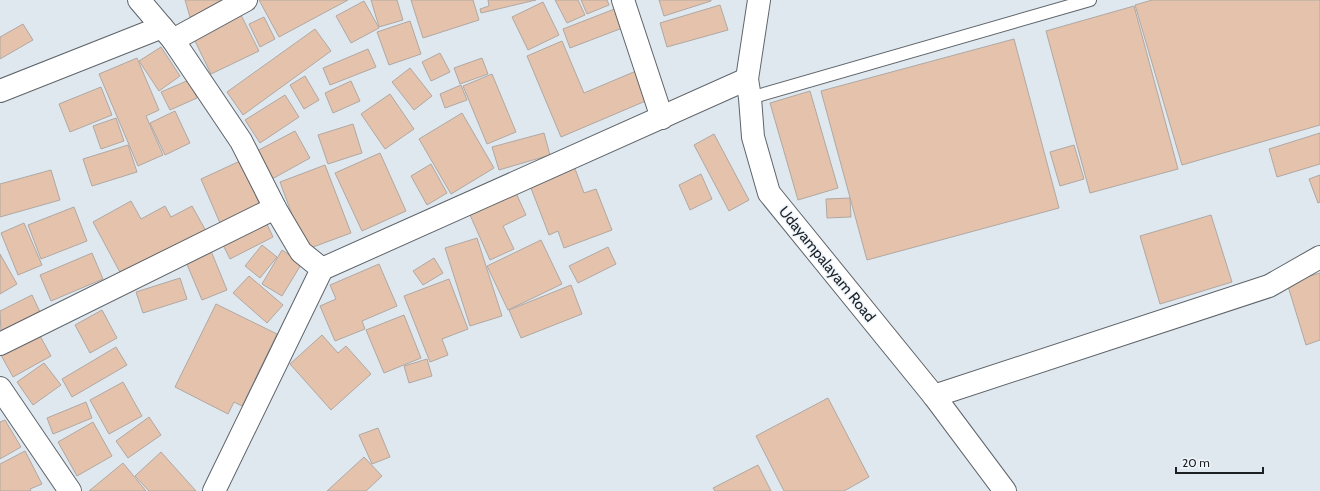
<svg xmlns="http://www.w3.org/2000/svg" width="1320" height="491" font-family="Cabin,sans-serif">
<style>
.building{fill:#e4c2ab;stroke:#b0a8a3}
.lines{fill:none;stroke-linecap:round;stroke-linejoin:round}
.lane-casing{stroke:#5e646a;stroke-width:14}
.street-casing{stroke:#5e646a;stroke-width:24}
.secondary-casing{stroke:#5e646a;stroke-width:24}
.lane{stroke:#fff;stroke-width:12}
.street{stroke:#fff;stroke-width:22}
.secondary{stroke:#fff;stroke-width:22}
.labels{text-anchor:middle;stroke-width:3;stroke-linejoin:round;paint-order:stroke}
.street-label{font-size:15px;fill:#1d2022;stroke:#eef5fc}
</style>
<rect width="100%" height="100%" fill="#e0e8ef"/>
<g class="building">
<polygon points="185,0 237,0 237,1 190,17"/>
<polygon points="259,0 348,0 279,37"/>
<polygon points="371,0 397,0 403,20 379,27"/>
<polygon points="411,0 473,0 479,20 423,38"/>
<polygon points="488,0 536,0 481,13 480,9 489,6"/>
<polygon points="555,0 578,0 585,15 567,23"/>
<polygon points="581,0 607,0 609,5 587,14"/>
<polygon points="659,0 711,0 711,1 664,16"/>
<polygon points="1152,0 1320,0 1320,125 1182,165 1135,5"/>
<polygon points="364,1 379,28 351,43 336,16"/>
<polygon points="543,2 559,35 528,50 512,17"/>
<polygon points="720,5 728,30 667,47 660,23"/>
<polygon points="1134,6 1178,169 1090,193 1046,31"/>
<polygon points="617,8 625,27 570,48 563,29"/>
<polygon points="240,13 259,51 211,74 193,37"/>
<polygon points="264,17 275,39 260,47 249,24"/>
<polygon points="410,21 421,54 389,65 377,32"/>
<polygon points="23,24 33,40 0,59 0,37"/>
<polygon points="315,29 331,51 243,115 227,92"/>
<polygon points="1014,39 1059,208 867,260 821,91"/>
<polygon points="562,41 584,93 636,71 648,100 561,137 527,56"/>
<polygon points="161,47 180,76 159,91 139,61"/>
<polygon points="368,49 376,67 330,85 323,68"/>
<polygon points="440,53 450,72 431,81 422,62"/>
<polygon points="137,58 159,110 146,116 163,155 138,166 99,74"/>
<polygon points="482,58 488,74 460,84 454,68"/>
<polygon points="410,68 432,96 414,110 392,82"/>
<polygon points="492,74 516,132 487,144 463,86"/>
<polygon points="305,76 319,100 304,109 290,85"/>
<polygon points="189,80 197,98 170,110 161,92"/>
<polygon points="351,81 360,101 333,113 325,93"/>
<polygon points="461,85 467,100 445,108 440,94"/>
<polygon points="101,87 112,115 70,132 59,104"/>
<polygon points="810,91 838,188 798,200 770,103"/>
<polygon points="390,94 414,129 385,149 361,114"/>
<polygon points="285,95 299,117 260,143 245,120"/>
<polygon points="175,111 190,143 165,155 150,123"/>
<polygon points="462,113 494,168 451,194 419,139"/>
<polygon points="116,118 124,141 101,149 93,126"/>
<polygon points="353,124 362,153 328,164 318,135"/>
<polygon points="295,131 310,158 272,179 257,151"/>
<polygon points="544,133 550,155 499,170 492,147"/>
<polygon points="1320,133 1320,164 1277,177 1269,149"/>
<polygon points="714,134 749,200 729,211 694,145"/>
<polygon points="128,145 137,172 92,186 83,159"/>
<polygon points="1074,145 1084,179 1060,186 1050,152"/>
<polygon points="380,153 406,211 362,231 335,173"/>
<polygon points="240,161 260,205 220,223 201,179"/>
<polygon points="431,164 447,193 427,205 411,176"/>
<polygon points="325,165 351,233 305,250 280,182"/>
<polygon points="574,166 584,193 596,189 612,230 564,248 558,231 549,235 529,183"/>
<polygon points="51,170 60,200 0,217 0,184"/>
<polygon points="701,174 712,199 690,210 679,185"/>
<polygon points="1320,175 1320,202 1318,203 1309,179"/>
<polygon points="516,193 526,215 503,226 514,249 490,260 470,215"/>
<polygon points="850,198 851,217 827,218 826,199"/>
<polygon points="131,201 141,219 165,206 171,217 192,206 206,231 122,276 93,222"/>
<polygon points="74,207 87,241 41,259 28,225"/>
<polygon points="1211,215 1232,282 1160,304 1140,236"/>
<polygon points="265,220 273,237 230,259 221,241"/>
<polygon points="24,223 42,265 18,275 1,233"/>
<polygon points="477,238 502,316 470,326 445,248"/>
<polygon points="541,240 562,284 508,310 487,266"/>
<polygon points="262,245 277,257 260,278 245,266"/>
<polygon points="608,247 616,264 578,283 569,266"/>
<polygon points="282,250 302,263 282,296 262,284"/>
<polygon points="211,251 227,290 202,300 186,262"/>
<polygon points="92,253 103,279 51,301 40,275"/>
<polygon points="0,254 17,284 0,294"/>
<polygon points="434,258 443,273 423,285 413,271"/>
<polygon points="379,264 397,306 362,321 365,329 335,341 320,306 336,299 330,285"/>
<polygon points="1320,273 1320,340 1306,345 1287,283"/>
<polygon points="249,276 283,305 267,323 233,293"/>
<polygon points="180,278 187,299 143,313 136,292"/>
<polygon points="449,279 468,329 442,339 448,355 430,362 404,296"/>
<polygon points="571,285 582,314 521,338 509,310"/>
<polygon points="32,295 40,312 1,332 0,311"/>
<polygon points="216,304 277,334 242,406 234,402 228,414 175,387"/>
<polygon points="102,310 117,338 90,353 75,325"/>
<polygon points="404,315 421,358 384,373 366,330"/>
<polygon points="39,334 51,356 13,377 1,355"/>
<polygon points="322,335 338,353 346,346 371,374 331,410 290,364"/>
<polygon points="116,347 127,365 72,397 62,379"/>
<polygon points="427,359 432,376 409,383 404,366"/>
<polygon points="44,363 61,385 33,405 17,382"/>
<polygon points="123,382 142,416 109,434 90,400"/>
<polygon points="828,398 869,477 844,491 784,491 756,436"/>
<polygon points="86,402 92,418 53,434 47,418"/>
<polygon points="149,417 161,435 128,458 116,441"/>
<polygon points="5,420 21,447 0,459 0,422"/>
<polygon points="93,422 112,456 77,476 58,442"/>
<polygon points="378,428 390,457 372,464 359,435"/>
<polygon points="25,451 42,484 30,489 31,491 0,491 0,464"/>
<polygon points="161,452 196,491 149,491 135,476"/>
<polygon points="364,457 382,476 366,491 327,491"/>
<polygon points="123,463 146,491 89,491"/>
<polygon points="758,465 771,491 715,491 713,488"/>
</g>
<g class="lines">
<g class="lane-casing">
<polyline id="lane" points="750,98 1090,0"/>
</g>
<g class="street-casing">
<g id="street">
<polyline points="139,0 173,40 241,141 275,208 301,252 322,269"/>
<polyline points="623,0 662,118"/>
<polyline points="173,40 246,0"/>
<polyline points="0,91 162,27"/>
<polyline points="0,344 275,208"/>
<polyline points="0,388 70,491"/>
<polyline points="934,396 1269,286 1320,257"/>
<polyline points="214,491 322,269 747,79"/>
</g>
</g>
<g class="secondary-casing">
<polyline id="secondary" points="759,0 747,79 750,98 753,137 769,193 934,396 1005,491"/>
</g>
<use href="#lane" class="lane"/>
<use href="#street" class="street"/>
<use href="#secondary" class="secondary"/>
</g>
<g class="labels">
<g class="street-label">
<text transform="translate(827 264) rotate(51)" y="5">Udayampalayam Road</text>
</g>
</g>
<path d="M1176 467v6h87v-6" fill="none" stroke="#1d2022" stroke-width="2"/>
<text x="1182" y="467" font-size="12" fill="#1d2022" stroke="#eef5fc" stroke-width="3" paint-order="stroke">20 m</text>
</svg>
